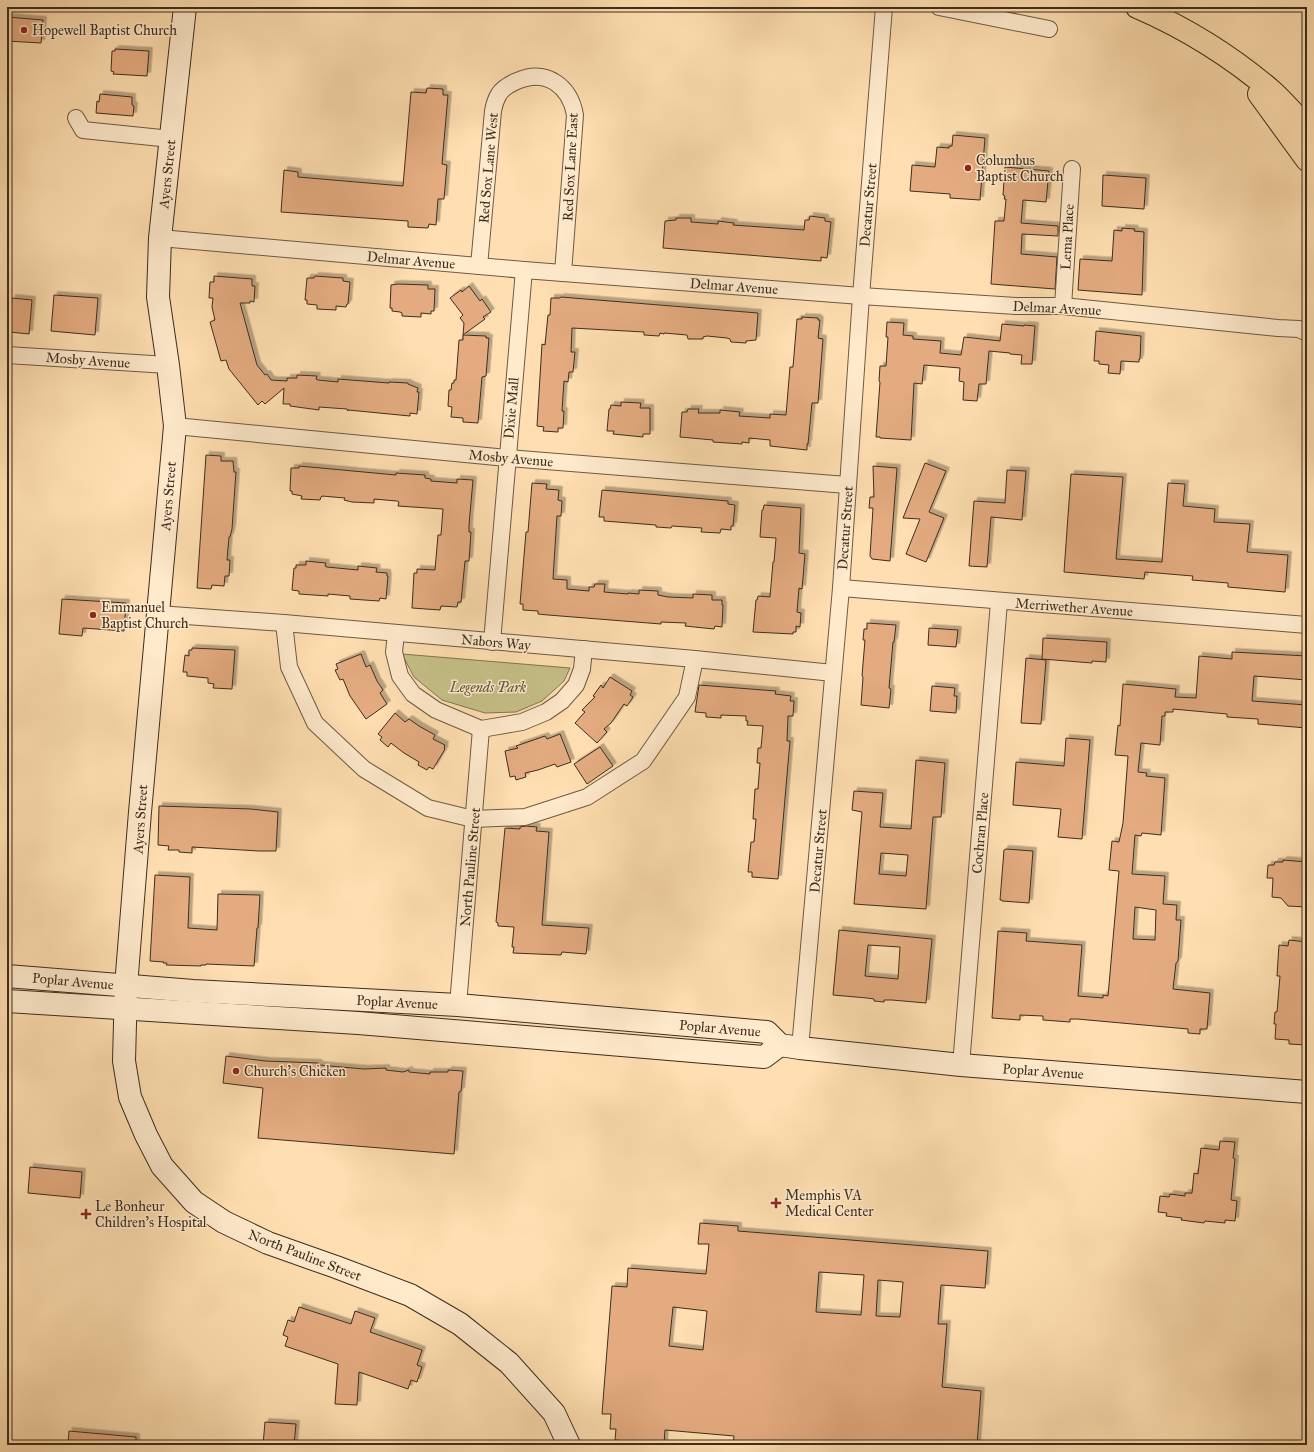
<svg xmlns="http://www.w3.org/2000/svg" width="1314" height="1452" font-family="'IM FELL Great Primer',serif">
<style>
.green{fill:#c6c088;stroke:#817654}
.building{fill:#e4ab80;stroke:#3c2d1f;fill-rule:evenodd;filter:url(#shadow)}
.lines{fill:none;stroke-linecap:round;stroke-linejoin:round}
.street-casing{stroke:#6d5a44;stroke-width:18}
.secondary-casing{stroke:#3c2d1f;stroke-width:24}
.highway-casing{stroke:#3c2d1f;stroke-width:24}
.street{stroke:#ffeacc;stroke-width:16}
.secondary{stroke:#ffeacc;stroke-width:22}
.highway{stroke:#ffdfb1;stroke-width:22}
.poi-dot{fill:#8f2418;stroke:#ffeacc;stroke-width:1.5}
.labels{text-anchor:middle;stroke-width:3;stroke-linejoin:round;paint-order:stroke}
.poi-label{font-size:14px;fill:#3c2d1f;stroke:#ffeacc;text-anchor:start}
.street-label{font-size:14px;fill:#3c2d1f;stroke:#ffeacc}
.park-label{font-size:14px;font-style:italic;fill:#5e5239;stroke:#ffeacc}
</style>
<defs>
<filter id="shadow"><feDropShadow dx="3.5" dy="-3.5" stdDeviation="0" flood-color="#0004"/></filter>
</defs>
<rect width="100%" height="100%" fill="#ffdfb1"/>
<filter id="stains"><feTurbulence type="fractalNoise" baseFrequency=".005" numOctaves="4"/><feColorMatrix values="0 0 0 0 .2 0 0 0 0 .09 0 0 0 0 .02 0 0 0 .5 -.17"/></filter>
<radialGradient id="worn" r=".72"><stop offset=".6" stop-color="#630" stop-opacity="0"/><stop offset="1" stop-color="#630" stop-opacity=".3"/></radialGradient>
<polygon class="green" points="402,654 570,668 564,681 542,701 516,712 485,713 442,700 414,677"/>
<g class="building">
<polygon points="7,17 43,20 41,43 7,41"/>
<polygon points="115,49 149,51 147,76 113,74 114,72 111,71 112,51 115,51"/>
<polygon points="427,88 443,89 443,95 448,95 442,164 447,165 444,199 438,199 436,225 429,224 428,228 408,227 408,221 281,212 284,170 298,172 298,177 403,186 411,92 426,93"/>
<polygon points="100,94 132,97 132,105 134,106 133,116 96,113 97,101 99,102"/>
<polygon points="953,135 985,138 980,200 950,198 950,194 910,191 912,165 935,167 937,147 949,148 949,146 952,146"/>
<polygon points="1005,167 1049,171 1046,202 1023,200 1021,223 1058,226 1058,236 1022,234 1021,254 1057,257 1055,289 991,284 995,221 1004,221 1006,199 1004,199 1005,196 1003,195"/>
<polygon points="1103,175 1146,178 1144,209 1102,206"/>
<polygon points="810,216 825,218 825,221 831,222 827,258 821,257 821,261 663,248 665,221 676,220 676,218 691,218 691,222 718,224 718,221 734,223 733,225 804,230 805,220 809,220"/>
<polygon points="1122,228 1135,229 1134,231 1144,232 1142,295 1078,290 1080,259 1112,261 1114,230 1122,231"/>
<polygon points="214,276 252,279 252,286 255,286 254,302 250,301 250,303 240,303 257,365 265,375 267,374 271,380 287,381 287,378 297,378 297,375 317,376 316,379 318,380 338,382 338,379 389,383 389,382 408,383 408,384 418,388 417,392 419,392 417,414 410,413 410,416 348,410 348,411 347,409 319,407 319,410 290,406 290,404 283,404 284,388 265,404 262,401 258,405 229,369 226,360 221,361 210,322 215,320 212,307 213,298 209,298 210,282 214,282"/>
<polygon points="315,276 343,278 343,281 350,282 348,304 347,304 346,307 336,306 336,310 317,309 317,305 307,304 307,300 305,300 307,278 314,278"/>
<polygon points="398,284 428,285 428,289 435,289 434,311 431,311 431,314 421,313 421,317 402,316 402,313 400,312 392,311 392,308 390,308 391,285"/>
<polygon points="469,286 480,301 482,299 491,312 483,317 485,319 463,335 464,323 460,318 463,315 450,298 461,290 462,292"/>
<polygon points="54,295 98,298 95,335 51,331"/>
<polygon points="561,297 758,313 756,340 746,341 746,343 731,342 730,339 727,338 707,336 703,337 703,339 688,339 687,335 664,333 664,334 660,333 659,336 644,335 644,332 572,328 571,352 575,352 573,372 569,372 568,382 564,381 562,411 564,411 563,428 558,428 558,432 543,431 544,427 537,426 542,344 545,345 548,315 550,315 551,298 560,298"/>
<polygon points="12,298 32,300 29,334 9,332"/>
<polygon points="802,317 818,318 818,320 820,320 818,338 823,339 818,403 812,403 808,444 807,444 807,450 770,446 770,440 749,438 749,443 742,442 742,444 713,442 713,440 680,437 682,412 687,412 688,409 699,409 698,413 720,413 720,410 740,412 739,416 770,418 770,414 786,415 790,367 793,367 797,319 802,319"/>
<polygon points="887,322 904,323 903,335 913,336 913,339 941,341 940,353 961,355 964,337 1000,341 1002,324 1024,326 1024,325 1035,326 1032,364 1021,364 1022,355 1010,354 1010,353 989,351 986,384 979,384 977,401 963,400 964,382 959,381 960,368 924,365 922,384 914,383 911,440 880,438 880,437 876,437 880,382 879,381 880,366 886,366 888,337 886,337"/>
<polygon points="1096,331 1141,336 1140,359 1139,359 1139,362 1121,361 1120,374 1108,373 1109,365 1099,364 1099,361 1094,361"/>
<polygon points="463,335 486,336 486,338 489,338 486,376 482,377 478,423 463,422 463,418 451,417 452,407 448,406 449,390 451,390 452,383 454,383 454,380 456,380 459,340 463,340"/>
<polygon points="621,402 641,403 640,408 650,408 650,434 643,434 643,437 613,434 614,431 607,431 609,409 610,409 611,405 621,406"/>
<polygon points="206,455 221,456 221,461 233,461 234,472 236,472 232,529 230,537 229,537 227,560 230,560 229,576 225,576 224,586 212,585 211,589 197,588"/>
<polygon points="925,463 946,471 929,512 944,518 926,562 906,554 920,519 903,518"/>
<polygon points="299,466 396,475 396,473 425,475 425,478 431,479 431,481 457,483 457,479 473,480 469,525 469,532 471,532 469,561 465,561 461,602 458,602 457,607 441,606 440,610 412,608 414,573 417,573 417,569 435,570 438,535 441,535 443,509 398,506 399,502 397,501 374,499 374,503 352,502 344,500 345,498 322,496 321,497 320,500 301,499 302,496 292,494 292,491 290,491 291,468 299,468"/>
<polygon points="873,466 897,468 890,561 872,559 870,556 873,508 869,508 870,497 874,497"/>
<polygon points="1007,470 1026,471 1022,520 991,517 987,567 969,566 974,501 1005,503"/>
<polygon points="1071,474 1123,477 1116,559 1162,562 1168,483 1185,484 1183,506 1215,509 1214,522 1250,524 1247,552 1288,555 1285,592 1228,587 1228,583 1192,580 1193,576 1145,572 1144,579 1064,572"/>
<polygon points="532,483 547,484 546,489 559,490 558,500 562,501 561,516 557,516 553,579 567,580 567,589 589,591 589,587 594,587 595,584 605,584 604,592 628,594 628,593 639,594 639,590 658,591 658,595 668,597 693,598 693,594 712,595 712,600 722,600 722,605 723,605 722,627 715,626 714,629 685,626 686,623 661,622 661,624 548,615 538,614 538,611 523,610 523,604 520,604 526,532 528,532"/>
<polygon points="602,490 728,501 728,504 735,505 733,526 731,526 731,530 721,529 720,533 701,532 702,528 672,526 671,528 656,527 656,525 604,521 604,517 599,517"/>
<polygon points="764,505 801,508 799,553 805,554 802,589 799,588 797,612 801,613 800,627 796,626 796,632 793,632 793,634 753,632 756,600 757,600 758,596 770,597 773,562 774,562 776,538 760,537 762,510 763,510"/>
<polygon points="306,561 326,563 325,566 327,567 358,570 358,566 377,568 376,572 387,573 387,576 388,576 386,599 380,598 379,601 350,599 350,596 328,594 328,596 299,594 299,591 292,590 294,568 296,568 296,565 306,565"/>
<polygon points="62,599 126,603 124,631 83,628 82,636 59,634"/>
<polygon points="867,623 896,625 894,642 893,642 889,688 891,689 889,708 861,705 863,677 862,676 865,640 863,640 864,629 867,629"/>
<polygon points="929,628 958,630 956,647 928,645"/>
<polygon points="1043,638 1107,642 1106,662 1092,661 1092,663 1042,659"/>
<polygon points="192,648 235,650 232,689 213,688 214,684 208,683 208,678 187,676 187,672 183,672 185,655 189,656 189,650 192,650"/>
<path d="M1232,652L1307,656V680L1254,676L1252,701L1307,705V728L1258,724V719L1227,717V714L1173,709V712H1165V716H1162L1160,745L1141,743L1138,772L1147,773L1146,776L1165,778L1161,835L1142,833L1141,836L1135,835L1132,874L1165,876L1163,904L1177,905L1176,920H1181L1178,961L1176,963L1173,989L1210,993L1207,1029H1200V1034L1188,1033V1029L1077,1019H1070V1022L1043,1020V1016L1020,1015V1020L992,1018L998,931L1027,933L1026,941L1082,945L1078,996L1103,998V995L1108,996L1119,871L1109,870L1112,841L1119,842L1123,823L1128,756L1115,755L1118,725L1120,726L1123,684L1176,689L1175,697L1196,698L1199,656L1232,659ZM1135,907L1156,910L1155,940L1133,939Z"/>
<polygon points="361,654 366,667 370,665 377,681 383,690 380,693 387,704 366,719 350,696 343,679 340,680 335,670 338,669 336,664"/>
<polygon points="1026,658 1046,660 1041,724 1021,723"/>
<polygon points="610,677 632,691 630,695 633,697 627,706 624,704 611,723 604,729 607,732 597,743 575,723 585,712 582,710 595,697 593,696 601,685 603,688"/>
<polygon points="699,685 776,691 775,694 791,696 790,701 794,701 793,716 788,716 787,741 790,741 778,879 752,877 752,872 748,872 751,842 754,842 756,819 753,819 755,789 758,789 760,763 757,763 758,748 761,748 763,726 747,725 748,721 746,721 746,716 721,715 721,718 706,717 706,713 695,712"/>
<polygon points="932,686 955,688 954,696 957,696 956,713 930,711"/>
<polygon points="395,713 405,722 409,719 419,726 435,735 433,739 445,745 444,748 445,749 433,769 429,767 427,770 418,765 419,762 404,753 391,743 388,747 380,740 382,737 378,734"/>
<polygon points="560,734 571,762 557,767 555,764 538,770 525,773 526,777 516,780 515,776 510,777 505,751 518,748 516,746 545,736 547,739"/>
<polygon points="1066,738 1090,740 1082,839 1058,837 1061,809 1013,805 1016,762 1064,766"/>
<polygon points="600,747 613,766 587,784 574,764"/>
<path d="M916,760L945,763L941,817H933L926,909L854,904L862,812L852,810L854,791L883,793L880,827L911,829ZM881,853L908,855L906,876L879,874Z"/>
<polygon points="159,806 251,809 278,812 276,851 259,851 192,847 192,853 179,852 179,850 168,850 169,846 158,845"/>
<polygon points="526,826 537,827 536,831 549,832 542,925 589,928 586,954 562,952 561,955 513,953 514,947 512,947 514,927 498,926 498,923 496,922 505,828 520,829 520,827"/>
<polygon points="1006,849 1033,851 1029,903 1002,901 1002,900 1000,900 1004,850"/>
<polygon points="1283,860 1307,862 1306,907 1288,906 1281,898 1272,897 1273,878 1267,878 1268,865 1274,865 1275,862 1283,862"/>
<polygon points="155,875 190,877 188,928 217,930 218,894 260,895 258,928 257,928 254,966 206,964 206,965 201,965 201,966 166,965 167,963 163,963 164,962 150,961"/>
<path d="M839,930L932,939L926,1003L892,1000H884V1002L874,1001V999L867,998L833,995ZM868,945L900,947L898,979L865,976Z"/>
<polygon points="1289,940 1307,942 1307,984 1304,983 1303,1007 1307,1008 1307,1045 1289,1044 1289,1040 1275,1039 1276,1024 1274,1024 1275,1012 1277,1012 1280,976 1277,976 1279,945 1288,946"/>
<polygon points="226,1056 265,1061 318,1063 319,1065 364,1069 386,1068 386,1070 403,1072 409,1070 409,1072 430,1074 430,1072 448,1072 448,1070 463,1071 461,1091 459,1092 454,1154 258,1138 263,1088 223,1083"/>
<polygon points="1220,1141 1235,1142 1233,1158 1235,1159 1231,1200 1237,1201 1235,1221 1225,1220 1225,1223 1205,1221 1204,1223 1181,1220 1182,1218 1166,1216 1167,1213 1158,1212 1160,1196 1169,1197 1170,1194 1185,1196 1185,1193 1192,1193 1194,1173 1198,1174 1201,1148 1219,1150"/>
<polygon points="30,1167 82,1172 80,1198 28,1193"/>
<path d="M700,1223L738,1226V1231L988,1251L985,1288L941,1285L938,1324H947L942,1387L981,1391L977,1445H733L734,1436L665,1430L664,1444L615,1440L616,1429H610L611,1414H602L612,1286L627,1287L628,1268L706,1274L709,1244H698ZM819,1272L864,1275L861,1315L816,1312ZM878,1280L903,1282L900,1317L876,1316ZM673,1307L707,1311L703,1350L669,1346Z"/>
<polygon points="299,1307 351,1324 355,1311 375,1318 370,1332 422,1350 417,1365 422,1367 417,1382 411,1380 408,1389 359,1372 357,1405 335,1404 338,1364 285,1346 288,1337 283,1335 288,1320 294,1322"/>
<polygon points="265,1422 296,1424 294,1445 263,1445"/>
<polygon points="69,1431 136,1437 136,1445 68,1445"/>
</g>
<g class="lines">
<g class="street-casing">
<g id="street">
<polyline points="939,7 1049,29"/>
<polyline points="76,118 83,130 171,139"/>
<polyline points="160,238 524,270 861,296 1016,306 1063,306 1278,328 1299,329 1307,333"/>
<path d="M479,266L493,111C494,105 496,99 499,94C503,88 510,84 517,81C546,68 570,86 575,115L563,273"/>
<polyline points="1063,306 1072,169"/>
<polyline points="7,355 168,365"/>
<polyline points="175,426 507,458 847,485"/>
<polyline points="841,588 1307,625"/>
<polyline points="158,614 284,623 695,659 833,673"/>
<polyline points="284,623 289,667 315,723 364,769 428,808 473,819 525,817 587,797 643,761 687,697 695,659"/>
<polyline points="396,633 394,652 400,676 413,694 436,710 481,729 522,722 546,712 562,701 576,685 582,669 584,649"/>
<polyline points="492,642 524,270"/>
<polyline points="458,1005 481,729"/>
<polyline points="800,1048 841,588 861,296 884,7"/>
<polyline points="961,1065 999,602"/>
</g>
</g>
<g class="secondary-casing">
<g id="secondary">
<polyline points="185,7 160,238 158,297 168,365 175,426 140,812 126,986 124,1061 130,1097 146,1135 162,1166 194,1202 224,1222 268,1243 336,1267 410,1295 460,1324 509,1363 554,1413 569,1445"/>
<polyline points="7,976 193,991 458,1005 767,1032 780,1045 800,1048 961,1065 1307,1092"/>
<polyline points="7,1001 358,1023 764,1057 780,1045"/>
</g>
</g>
<g class="highway-casing">
<g id="highway">
<path d="M1137,7C1188,29 1231,56 1273,92C1285,103 1296,116 1307,128"/>
<polyline points="1259,94 1307,160"/>
</g>
</g>
<use href="#street" class="street"/>
<use href="#secondary" class="secondary"/>
<use href="#highway" class="highway"/>
</g>
<g class="poi-dot">
<circle cx="24" cy="30" r="4"/>
<circle cx="968" cy="168" r="4"/>
<circle cx="93" cy="615" r="4"/>
<circle cx="236" cy="1071" r="4"/>
<path d="M774 1197h4v4h4v4h-4v4h-4v-4h-4v-4h4z"/>
<path d="M84 1208h4v4h4v4h-4v4h-4v-4h-4v-4h4z"/>
</g>
<g class="labels">
<g class="poi-label">
<text x="32" y="35">Hopewell Baptist Church</text>
<text x="976" y="165">Columbus<tspan x="976" dy="16">Baptist Church</tspan></text>
<text x="101" y="612">Emmanuel<tspan x="101" dy="16">Baptist Church</tspan></text>
<text x="244" y="1076">Church's Chicken</text>
<text x="785" y="1200">Memphis VA<tspan x="785" dy="16">Medical Center</tspan></text>
<text x="95" y="1211">Le Bonheur<tspan x="95" dy="16">Children's Hospital</tspan></text>
</g>
<g class="street-label">
<text transform="translate(570 167) rotate(-87)" y="5">Red Sox Lane East</text>
<text transform="translate(488 168) rotate(-85)" y="5">Red Sox Lane West</text>
<text transform="translate(167 174) rotate(-84)" y="5">Ayers Street</text>
<text transform="translate(868 205) rotate(-85)" y="5">Decatur Street</text>
<text transform="translate(1067 237) rotate(-87)" y="5">Lema Place</text>
<text transform="translate(411 260) rotate(5)" y="5">Delmar Avenue</text>
<text transform="translate(734 286) rotate(4)" y="5">Delmar Avenue</text>
<text transform="translate(1057 308) rotate(3)" y="5">Delmar Avenue</text>
<text transform="translate(88 360) rotate(4)" y="5">Mosby Avenue</text>
<text transform="translate(511 408) rotate(-85)" y="5">Dixie Mall</text>
<text transform="translate(511 458) rotate(5)" y="5">Mosby Avenue</text>
<text transform="translate(168 496) rotate(-85)" y="5">Ayers Street</text>
<text transform="translate(845 528) rotate(-86)" y="5">Decatur Street</text>
<text transform="translate(1074 607) rotate(4)" y="5">Merriwether Avenue</text>
<text transform="translate(496 642) rotate(5)" y="5">Nabors Way</text>
<text transform="translate(140 819) rotate(-86)" y="5">Ayers Street</text>
<text transform="translate(980 833) rotate(-85)" y="5">Cochran Place</text>
<text transform="translate(818 851) rotate(-85)" y="5">Decatur Street</text>
<text transform="translate(470 867) rotate(-85)" y="5">North Pauline Street</text>
<text transform="translate(73 981) rotate(5)" y="5">Poplar Avenue</text>
<text transform="translate(397 1002) rotate(3)" y="5">Poplar Avenue</text>
<text transform="translate(720 1028) rotate(5)" y="5">Poplar Avenue</text>
<text transform="translate(1043 1071) rotate(4)" y="5">Poplar Avenue</text>
<text transform="translate(305 1255) rotate(21)" y="5">North Pauline Street</text>
</g>
<g class="park-label">
<text x="488" y="692">Legends Park</text>
</g>
</g>
<rect width="1314" height="1452" fill="none" stroke="#ffdfb1" stroke-width="24"/>
<rect x="8" y="8" width="1298" height="1436" fill="none" stroke="#3c2d1f" stroke-width="2"/>
<rect x="12" y="12" width="1290" height="1428" fill="none" stroke="#3c2d1f"/>
<rect width="100%" height="100%" filter="url(#stains)"/>
<rect width="100%" height="100%" fill="url(#worn)"/>
</svg>
